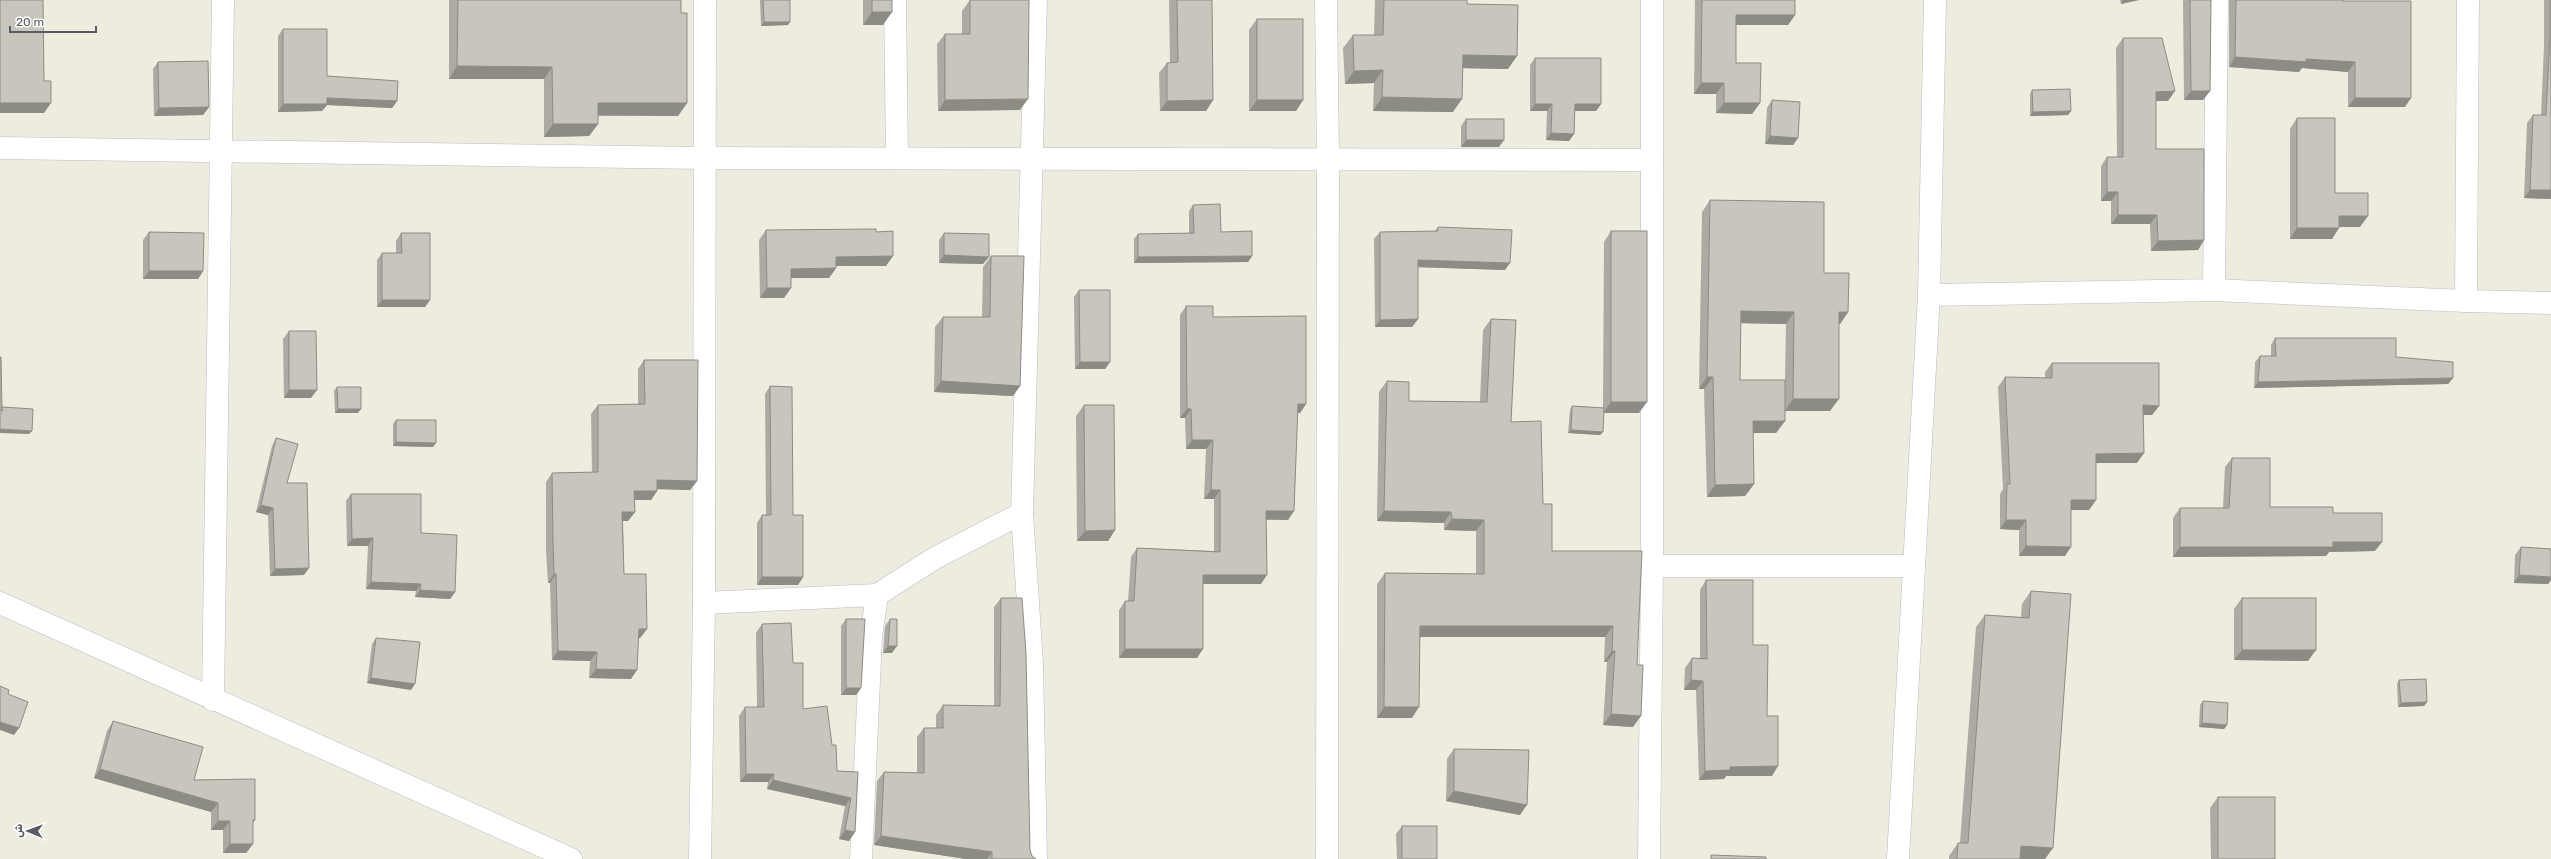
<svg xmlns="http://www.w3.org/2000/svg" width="2551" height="859" font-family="Rubik,'Noto Naskh Arabic',sans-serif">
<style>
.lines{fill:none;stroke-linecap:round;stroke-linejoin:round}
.street-casing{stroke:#babcc3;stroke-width:23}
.secondary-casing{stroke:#babdc5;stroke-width:23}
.street{stroke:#fff;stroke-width:22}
.secondary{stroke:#fff;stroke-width:22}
.wall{fill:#acaaa2;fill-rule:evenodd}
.shaded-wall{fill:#8c8b84}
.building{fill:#c8c6bc;stroke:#8c8b84}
</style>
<rect width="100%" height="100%" fill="#edecdf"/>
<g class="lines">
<g class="street-casing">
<g id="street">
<polyline points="895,0 897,158"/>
<polyline points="1036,0 1022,513 1032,663 1036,859"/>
<polyline points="1326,0 1328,158 1327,859"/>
<polyline points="0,148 703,158 1652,160"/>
<polyline points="2214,290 2217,0"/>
<polyline points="1929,295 2214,290 2466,301 2551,303"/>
<polyline points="2466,301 2468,0"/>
<polyline points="1652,566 1914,566"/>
<polyline points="704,603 877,595 935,558 1022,513"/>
<polyline points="213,700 223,0"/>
<polyline points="700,859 704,603 705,0"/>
<polyline points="861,859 871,637 877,595"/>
<polyline points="1649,859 1652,566 1652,0"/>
<polyline points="1898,859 1929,295 1935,0"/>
</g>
</g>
<g class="secondary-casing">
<polyline id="secondary" points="0,603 571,859"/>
</g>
<use href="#street" class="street"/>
<use href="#secondary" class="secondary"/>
</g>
<g class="wall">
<polygon points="449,0 681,0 681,13 687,103 678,116 598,116 598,124 589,136 544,137 544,79 449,79"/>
<polygon points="760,0 790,0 790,22 788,25 761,26"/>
<polygon points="863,0 892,0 883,25 863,25"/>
<polygon points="970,0 1020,110 938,111 937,44 945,34 962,34 962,11"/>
<polygon points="1169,0 1212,0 1213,100 1206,111 1160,111 1159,73 1167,63 1170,63"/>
<polygon points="1375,0 1467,0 1467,4 1508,69 1463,68 1453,112 1373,111 1374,83 1345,84 1343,48 1353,35 1374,35"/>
<polygon points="1695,0 1795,0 1795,15 1788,25 1736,25 1736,63 1760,103 1752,114 1716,113 1716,94 1694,94"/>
<polygon points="2120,0 2139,0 2121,4"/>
<polygon points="2183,0 2211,0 2210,91 2203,100 2184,100"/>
<polygon points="2229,0 2343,0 2343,1 2405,107 2348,107 2348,72 2302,68 2299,72 2229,67"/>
<polygon points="2544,0 2551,0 2551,199 2524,198 2527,123 2533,115 2541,115 2544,46"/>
<polygon points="1257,19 1303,100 1296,111 1249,111 1249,30"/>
<polygon points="283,29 327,76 397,101 392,108 327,105 322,111 278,112 278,36"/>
<polygon points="2123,38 2168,101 2156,101 2156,149 2204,240 2198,250 2151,251 2150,224 2111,224 2111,201 2101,201 2101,166 2107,157 2117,157 2116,48"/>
<polygon points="1535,58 1601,104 1596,111 1575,111 1574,134 1569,141 1546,140 1547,111 1530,111 1530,65"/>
<polygon points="158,62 209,107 203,115 154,116 153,69"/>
<polygon points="2032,90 2071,111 2068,115 2030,116 2030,94"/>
<polygon points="1772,100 1798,138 1793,145 1765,144 1767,108"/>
<polygon points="2297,118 2335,193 2360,227 2339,227 2332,239 2290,239 2290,129"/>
<polygon points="1466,119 1499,147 1461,147 1461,126"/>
<path d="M1710,200L1824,273L1848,312L1840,324H1839L1830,411H1785V421L1776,433H1753L1754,484L1745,496L1707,497L1704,389H1699L1702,212ZM1741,323L1786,324L1785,380H1740Z"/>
<polygon points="1193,205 1221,232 1252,256 1248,262 1134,263 1134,239 1138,234 1189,233 1189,211"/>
<polygon points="1438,227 1505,270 1418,267 1418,319 1412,327 1375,327 1374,239 1380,232 1435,231"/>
<polygon points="766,230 876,232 886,266 836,266 836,268 829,278 791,278 791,288 784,298 760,298 759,240"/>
<polygon points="1611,231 1639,413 1604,413 1603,432 1600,435 1568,433 1570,410 1572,406 1603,408 1604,242"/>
<polygon points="149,232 203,271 198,279 143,279 143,240"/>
<polygon points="401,233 430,300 425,307 377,307 377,260 382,253 396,253 396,241"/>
<polygon points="944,233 983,264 939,263 939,240"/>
<polygon points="991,256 1020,386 1013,396 934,392 935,327 943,317 982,317 983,267"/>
<polygon points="1079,290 1110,362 1105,369 1075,369 1074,297"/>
<polygon points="1186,306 1213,317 1306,404 1300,413 1297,413 1294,511 1288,520 1266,520 1261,584 1203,584 1197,658 1119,658 1119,610 1125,601 1128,601 1131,557 1137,548 1214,551 1214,499 1204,499 1206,449 1186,449 1185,418 1180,418 1180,315"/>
<polygon points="1491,319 1511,422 1543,504 1552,551 1642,551 1633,727 1603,725 1607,662 1604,662 1605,637 1420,637 1412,718 1377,718 1377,584 1385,573 1476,574 1476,531 1444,530 1444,523 1377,521 1379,392 1387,381 1409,401 1480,402 1483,330"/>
<polygon points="289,331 311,398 284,398 283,339"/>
<polygon points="2275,338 2396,357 2453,378 2448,384 2254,388 2255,362 2260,356 2271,356 2271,345"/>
<polygon points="644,360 697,481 690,490 657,489 657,491 651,500 634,500 635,512 628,521 623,521 624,574 647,629 640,638 638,638 631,679 589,678 590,661 552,660 550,583 548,583 546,551 546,482 552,473 592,472 591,414 598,405 638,405 638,369"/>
<polygon points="2052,363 2159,406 2152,415 2143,415 2137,463 2096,463 2096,500 2089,510 2071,510 2065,556 2019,556 2019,530 2000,529 2000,494 2003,489 1998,387 2005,377 2045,378 2045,372"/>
<polygon points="770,386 803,577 798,585 757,585 757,523 762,515 766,515 765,394"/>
<polygon points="337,387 358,413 335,413 334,391"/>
<polygon points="1084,405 1115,530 1108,541 1077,541 1076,416"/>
<polygon points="396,420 433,447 393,446 393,424"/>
<polygon points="276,438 287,483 304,575 270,576 268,515 256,512 272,446"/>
<polygon points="2232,458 2270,507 2333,513 2375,551 2329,552 2326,556 2173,557 2173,518 2180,508 2223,508 2225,467"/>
<polygon points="351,494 421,533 455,592 450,599 415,597 416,591 366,589 368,546 347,546 346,501"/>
<polygon points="2521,547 2551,549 2551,580 2548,584 2514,583 2515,555"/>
<polygon points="1706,580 1753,645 1767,716 1772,776 1726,776 1724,779 1699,780 1696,690 1684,690 1685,668 1692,658 1700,659 1700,590"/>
<polygon points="2031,591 2045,859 1949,859 1949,856 1958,843 1960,843 1976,627 1985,615 2021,617 2022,604"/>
<polygon points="1001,598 1030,850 1032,856 1036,859 966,859 874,845 877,781 884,772 917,773 917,737 924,728 936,728 936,715 943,705 994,706 994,607"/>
<polygon points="2242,598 2308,661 2234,660 2234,609"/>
<polygon points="846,619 861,688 856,695 841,695 841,626"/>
<polygon points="890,619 892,653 883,653 885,626"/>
<polygon points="762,624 793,663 803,709 832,745 837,771 858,772 855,832 849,841 839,839 845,806 767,789 768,782 740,782 739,716 745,707 757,707 756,633"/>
<polygon points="376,638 411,690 367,683 372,644"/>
<polygon points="2399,680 2427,702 2424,706 2398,707 2397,684"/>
<polygon points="2203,701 2227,725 2224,729 2199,727 2200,705"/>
<polygon points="113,721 194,780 255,820 253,824 253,844 246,853 223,853 223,830 211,830 211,812 94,778 107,731"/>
<polygon points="1454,749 1520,815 1446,801 1447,759"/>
<polygon points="2218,797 2275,859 2211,859 2210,808"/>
<polygon points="1402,826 1437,859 1397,859 1396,834"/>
</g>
<g class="shaded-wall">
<polygon points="2123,0 2139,0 2121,4"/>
<polygon points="872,12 892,12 883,25 863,25"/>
<polygon points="1736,15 1795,15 1788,25 1729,25"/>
<polygon points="764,22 790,22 788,25 761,26"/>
<polygon points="1463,55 1517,56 1508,69 1454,68"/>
<polygon points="2235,57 2306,59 2355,62 2348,72 2302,68 2299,72 2229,67"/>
<polygon points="457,66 552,67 544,79 449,79"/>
<polygon points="1383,70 1374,83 1345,84 1354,71"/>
<polygon points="1701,83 1724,83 1716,94 1694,94"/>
<polygon points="2175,91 2168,101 2149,101 2156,92"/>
<polygon points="2191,91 2210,91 2203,100 2184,100"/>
<polygon points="1382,97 1462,99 1453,112 1373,111"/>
<polygon points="327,98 397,101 392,108 327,105 322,111 278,112 283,104"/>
<polygon points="2355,98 2411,98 2405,107 2348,107"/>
<polygon points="1028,99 1020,110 938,111 945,100"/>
<polygon points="1213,100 1206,111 1160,111 1167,101"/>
<polygon points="1257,100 1303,100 1296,111 1249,111"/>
<polygon points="0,103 51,103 44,113 0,113"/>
<polygon points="598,103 687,103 678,116 589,115"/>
<polygon points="1724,103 1760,103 1752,114 1716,113"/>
<polygon points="1535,104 1552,104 1547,111 1530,111"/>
<polygon points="1575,104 1601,104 1596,111 1570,111"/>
<polygon points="209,107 203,115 154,116 159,108"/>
<polygon points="2071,111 2068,115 2030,116 2033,112"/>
<polygon points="553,124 598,124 589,136 544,137"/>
<polygon points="1551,133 1574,134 1569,141 1546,140"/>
<polygon points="1770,136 1798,138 1793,145 1765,144"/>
<polygon points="1466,140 1504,140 1499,147 1461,147"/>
<polygon points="2530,190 2551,190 2551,199 2524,198"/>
<polygon points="2107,192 2118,192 2111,201 2101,201"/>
<polygon points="2118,215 2157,215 2150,224 2111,224"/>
<polygon points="2339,216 2368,216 2360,227 2331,227"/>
<polygon points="2297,228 2339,228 2332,239 2290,239"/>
<polygon points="2204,240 2198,250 2151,251 2158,241"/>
<polygon points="944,255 989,257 983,264 939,263"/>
<polygon points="893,256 886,266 829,266 836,257"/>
<polygon points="1252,256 1248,262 1134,263 1138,257"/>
<polygon points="1418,260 1510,263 1505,270 1413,267"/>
<polygon points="836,268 829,278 784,278 791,269"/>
<polygon points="149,271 203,271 198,279 143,279"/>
<polygon points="767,288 791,288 784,298 760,298"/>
<polygon points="382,300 430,300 425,307 377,307"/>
<polygon points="1741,311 1794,312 1786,324 1733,323"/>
<polygon points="1839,312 1848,312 1840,324 1831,324"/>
<polygon points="1418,319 1412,327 1375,327 1380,320"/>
<polygon points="1080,362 1110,362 1105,369 1075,369"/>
<polygon points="1707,377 1713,377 1704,389 1699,389"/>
<polygon points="2453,378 2448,384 2254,388 2258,382"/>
<polygon points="941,381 1020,386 1013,396 934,392"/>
<polygon points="289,390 317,390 311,398 284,398"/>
<polygon points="1793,399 1839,399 1830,411 1785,411"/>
<polygon points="1611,402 1647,402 1639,413 1603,413"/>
<polygon points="1298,404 1306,404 1300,413 1291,413"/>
<polygon points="2143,405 2159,406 2152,415 2137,415"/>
<polygon points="338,409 361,409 358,413 335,413"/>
<polygon points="1187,409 1191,409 1185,418 1180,418"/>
<polygon points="1753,421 1785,421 1776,433 1744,433"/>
<polygon points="0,429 32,431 29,434 0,433"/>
<polygon points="1571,430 1603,432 1600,435 1568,433"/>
<polygon points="1192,440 1213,440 1206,449 1186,449"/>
<polygon points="396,442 436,443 433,447 393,446"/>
<polygon points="2144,453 2137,463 2089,463 2096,454"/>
<polygon points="657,480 697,481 690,490 651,489"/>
<polygon points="1754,484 1745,496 1707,497 1715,485"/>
<polygon points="1211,490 1220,490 1214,499 1204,499"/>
<polygon points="634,491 657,491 651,500 628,500"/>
<polygon points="2071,500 2096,500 2089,510 2064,510"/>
<polygon points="261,505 273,508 268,515 256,512"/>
<polygon points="1266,511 1294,511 1288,520 1260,519"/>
<polygon points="1384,511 1451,512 1444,523 1377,521"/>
<polygon points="622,512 635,512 628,521 616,521"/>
<polygon points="1452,519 1484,520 1476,531 1444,530"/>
<polygon points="2006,520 2026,520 2019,530 2000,529"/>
<polygon points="1115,530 1108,541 1077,541 1085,531"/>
<polygon points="373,538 368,546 347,546 352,539"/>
<polygon points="2333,542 2382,542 2375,551 2329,552 2326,556 2173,557 2180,547"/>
<polygon points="2026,546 2071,547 2065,556 2019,556"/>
<polygon points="309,568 304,575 270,576 275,569"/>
<polygon points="554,574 556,574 550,583 548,583"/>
<polygon points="1203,575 1267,575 1261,584 1197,584"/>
<polygon points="2519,575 2551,577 2551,580 2548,584 2514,583"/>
<polygon points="762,577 803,577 798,585 757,585"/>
<polygon points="371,582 421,584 416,591 366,589"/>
<polygon points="420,590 455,592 450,599 415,597"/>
<polygon points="1420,626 1613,626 1605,637 1412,637"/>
<polygon points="639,629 647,629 640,638 632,638"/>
<polygon points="888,646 897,646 892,653 883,653"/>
<polygon points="1125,649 1203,649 1197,658 1119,658"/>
<polygon points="2242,650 2316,650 2308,661 2234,660"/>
<polygon points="558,651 597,652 590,661 552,660"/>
<polygon points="1612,651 1615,651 1607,662 1604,662"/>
<polygon points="596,669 637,670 631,679 589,678"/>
<polygon points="371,678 415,684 411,690 367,683"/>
<polygon points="1691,680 1703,681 1696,690 1684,690"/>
<polygon points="846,688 861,688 856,695 841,695"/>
<polygon points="2427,702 2424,706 2398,707 2401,703"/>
<polygon points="1384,707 1419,707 1412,718 1377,718"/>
<polygon points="1611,714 1641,716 1633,727 1603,725"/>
<polygon points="0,722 19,728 14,735 0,730"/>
<polygon points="2202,723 2227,725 2224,729 2199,727"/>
<polygon points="1778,766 1772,776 1726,776 1724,779 1699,780 1705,771 1730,767"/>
<polygon points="100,769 218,803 211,812 94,778"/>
<polygon points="746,774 774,774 768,782 740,782"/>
<polygon points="773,780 851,798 845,806 767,789"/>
<polygon points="1454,791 1527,805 1520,815 1446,801"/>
<polygon points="218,821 230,821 223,830 211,830"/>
<polygon points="845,830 855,832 849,841 839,839"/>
<polygon points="881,836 992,852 987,859 966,859 874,845"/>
<polygon points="230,844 253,844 246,853 223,853"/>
<polygon points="2021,846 2053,848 2045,859 2020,859"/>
</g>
<g class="building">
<polygon points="0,0 43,0 44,81 51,81 51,103 0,103"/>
<polygon points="458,0 681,0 681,13 687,13 687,103 598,103 598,124 553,124 552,67 457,66"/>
<polygon points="763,0 790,0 790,22 764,22"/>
<rect x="872" y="0" width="20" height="12"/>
<polygon points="970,0 1029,0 1028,99 945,100 945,34 970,34"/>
<polygon points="1177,0 1212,0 1213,100 1167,101 1167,63 1178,62"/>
<polygon points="1384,0 1467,0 1467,4 1518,5 1517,56 1463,55 1462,99 1382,97 1383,70 1354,71 1353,35 1383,35"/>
<polygon points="1702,0 1795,0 1795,15 1736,15 1736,63 1761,63 1760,103 1724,103 1724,83 1701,83"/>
<polygon points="2190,0 2211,0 2210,91 2191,91"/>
<polygon points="2236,0 2343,0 2343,1 2411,1 2411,98 2355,98 2355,62 2306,59 2306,62 2235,57"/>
<polygon points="2550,0 2551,0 2551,190 2530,190 2533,115 2546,115 2550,38"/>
<rect x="1257" y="19" width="46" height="81"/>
<polygon points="283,29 327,29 327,76 398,81 397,101 327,98 327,104 283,104"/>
<polygon points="2123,38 2162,38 2175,91 2156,92 2156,149 2204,149 2204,240 2158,241 2157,215 2118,215 2118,192 2107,192 2107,157 2123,157"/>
<polygon points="1535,58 1601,58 1601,104 1575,104 1574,134 1551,133 1552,104 1535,104"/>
<polygon points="208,61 209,107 159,108 158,62"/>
<polygon points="2070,89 2071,111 2033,112 2032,90"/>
<polygon points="1772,100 1800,102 1798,138 1770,136"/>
<polygon points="2297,118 2335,118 2335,193 2368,193 2368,216 2339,216 2339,228 2297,228"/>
<rect x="1466" y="119" width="38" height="21"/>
<polygon points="1710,200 1824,202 1824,273 1849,273 1848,312 1839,312 1839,399 1793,399 1794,312 1741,311 1740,380 1785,380 1785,421 1753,421 1754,484 1715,485 1713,377 1707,377"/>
<polygon points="1220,204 1221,232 1252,231 1252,256 1138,257 1138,234 1194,233 1193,205"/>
<polygon points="1438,227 1512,230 1510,263 1418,260 1418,319 1380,320 1380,232 1438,231"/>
<polygon points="876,229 876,232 893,231 893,256 836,257 836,268 791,269 791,288 767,288 766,230"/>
<rect x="1611" y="231" width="36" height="171"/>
<polygon points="149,232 204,233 203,271 149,271"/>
<polygon points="401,233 430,233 430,300 382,300 382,253 402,253"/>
<polygon points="944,233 989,234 989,257 944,255"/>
<polygon points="991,256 1024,256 1020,386 941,381 943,317 990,317"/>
<polygon points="1079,290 1110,290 1110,362 1080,362"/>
<polygon points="1186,306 1213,306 1213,317 1306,316 1306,404 1298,404 1294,511 1266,511 1267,575 1203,575 1203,649 1125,649 1125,601 1134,601 1137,548 1220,552 1220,490 1211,490 1213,440 1192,440 1191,409 1187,409"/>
<polygon points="1491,319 1516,320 1511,422 1541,421 1543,504 1552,504 1552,551 1642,551 1637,665 1643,665 1641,716 1611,714 1615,651 1612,651 1613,626 1420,626 1419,707 1384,707 1385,573 1484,574 1484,520 1452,519 1451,512 1384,511 1387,381 1409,382 1409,401 1487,402"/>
<polygon points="289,331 316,331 317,390 289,390"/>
<polygon points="2275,338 2396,338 2396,357 2453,362 2453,378 2258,382 2260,356 2276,356"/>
<polygon points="0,357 1,357 2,411 0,411"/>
<polygon points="644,360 698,360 697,481 657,480 657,491 634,491 635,512 622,512 624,574 646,574 647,629 639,629 637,670 596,669 597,652 558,651 556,574 554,574 553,542 552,473 598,472 598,405 645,404"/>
<polygon points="2052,363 2159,363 2159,406 2143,405 2144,453 2096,454 2096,500 2071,500 2071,547 2026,546 2026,520 2006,520 2007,484 2010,484 2005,377 2052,378"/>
<polygon points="770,386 792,387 793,515 803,515 803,577 762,577 762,515 771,515"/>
<polygon points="337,387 361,387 361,409 338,409"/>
<polygon points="1084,405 1114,405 1115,530 1085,531"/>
<polygon points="1572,406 1604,408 1603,432 1571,430"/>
<polygon points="2,407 33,409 32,431 0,429 0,415 2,411"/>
<polygon points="396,420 436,420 436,443 396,442"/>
<polygon points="276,438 298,444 287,483 307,483 309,568 275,569 273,508 261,505"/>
<polygon points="2232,458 2270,458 2270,507 2333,507 2333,513 2382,513 2382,542 2333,542 2333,547 2180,547 2180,508 2229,508"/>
<polygon points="351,494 421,494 421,533 457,535 455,592 420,590 421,584 371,582 373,538 352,539"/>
<polygon points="2521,547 2551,549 2551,577 2519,575"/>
<polygon points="1706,580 1753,580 1753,645 1768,645 1767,716 1778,716 1778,766 1730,767 1730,770 1705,771 1703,681 1691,680 1692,658 1707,659"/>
<polygon points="2031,591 2071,594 2053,848 2021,846 2020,859 1957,859 1958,843 1968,843 1985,615 2029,618"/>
<polygon points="1001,598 1022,598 1026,654 1030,850 1032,856 1036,859 992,859 992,852 881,836 884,772 924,773 924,728 943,728 943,705 1000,706"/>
<rect x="2242" y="598" width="74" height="52"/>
<polygon points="846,619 865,619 861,688 846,688"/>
<polygon points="890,619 897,619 897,646 888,646"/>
<polygon points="791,623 793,663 803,663 803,709 827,706 832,745 836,745 837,771 858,772 855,832 845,830 851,798 773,780 774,774 746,774 745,707 764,707 762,624"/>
<polygon points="376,638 420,642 415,684 371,678"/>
<polygon points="2426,679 2427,702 2401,703 2399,680"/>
<polygon points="0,686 9,690 8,694 28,702 19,728 0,722"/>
<polygon points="2203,701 2228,703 2227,725 2202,723"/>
<polygon points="113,721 203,747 194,780 255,779 255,820 253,820 253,844 230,844 230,821 218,821 218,803 100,769"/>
<polygon points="1454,749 1529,750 1527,805 1454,791"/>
<rect x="2218" y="797" width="57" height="62"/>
<rect x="1402" y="826" width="35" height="33"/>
<polygon points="1711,855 1766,857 1766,859 1711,859"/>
</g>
<g transform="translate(28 831) rotate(271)" stroke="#ffffff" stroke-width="3" paint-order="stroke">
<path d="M0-3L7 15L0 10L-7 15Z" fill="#585b62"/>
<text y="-6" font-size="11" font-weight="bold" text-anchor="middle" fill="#585b62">ش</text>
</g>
<path d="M10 26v6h86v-6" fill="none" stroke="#585b62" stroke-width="2"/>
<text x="16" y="26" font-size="12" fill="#585b62" stroke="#ffffff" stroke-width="3" paint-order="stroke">20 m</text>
</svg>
